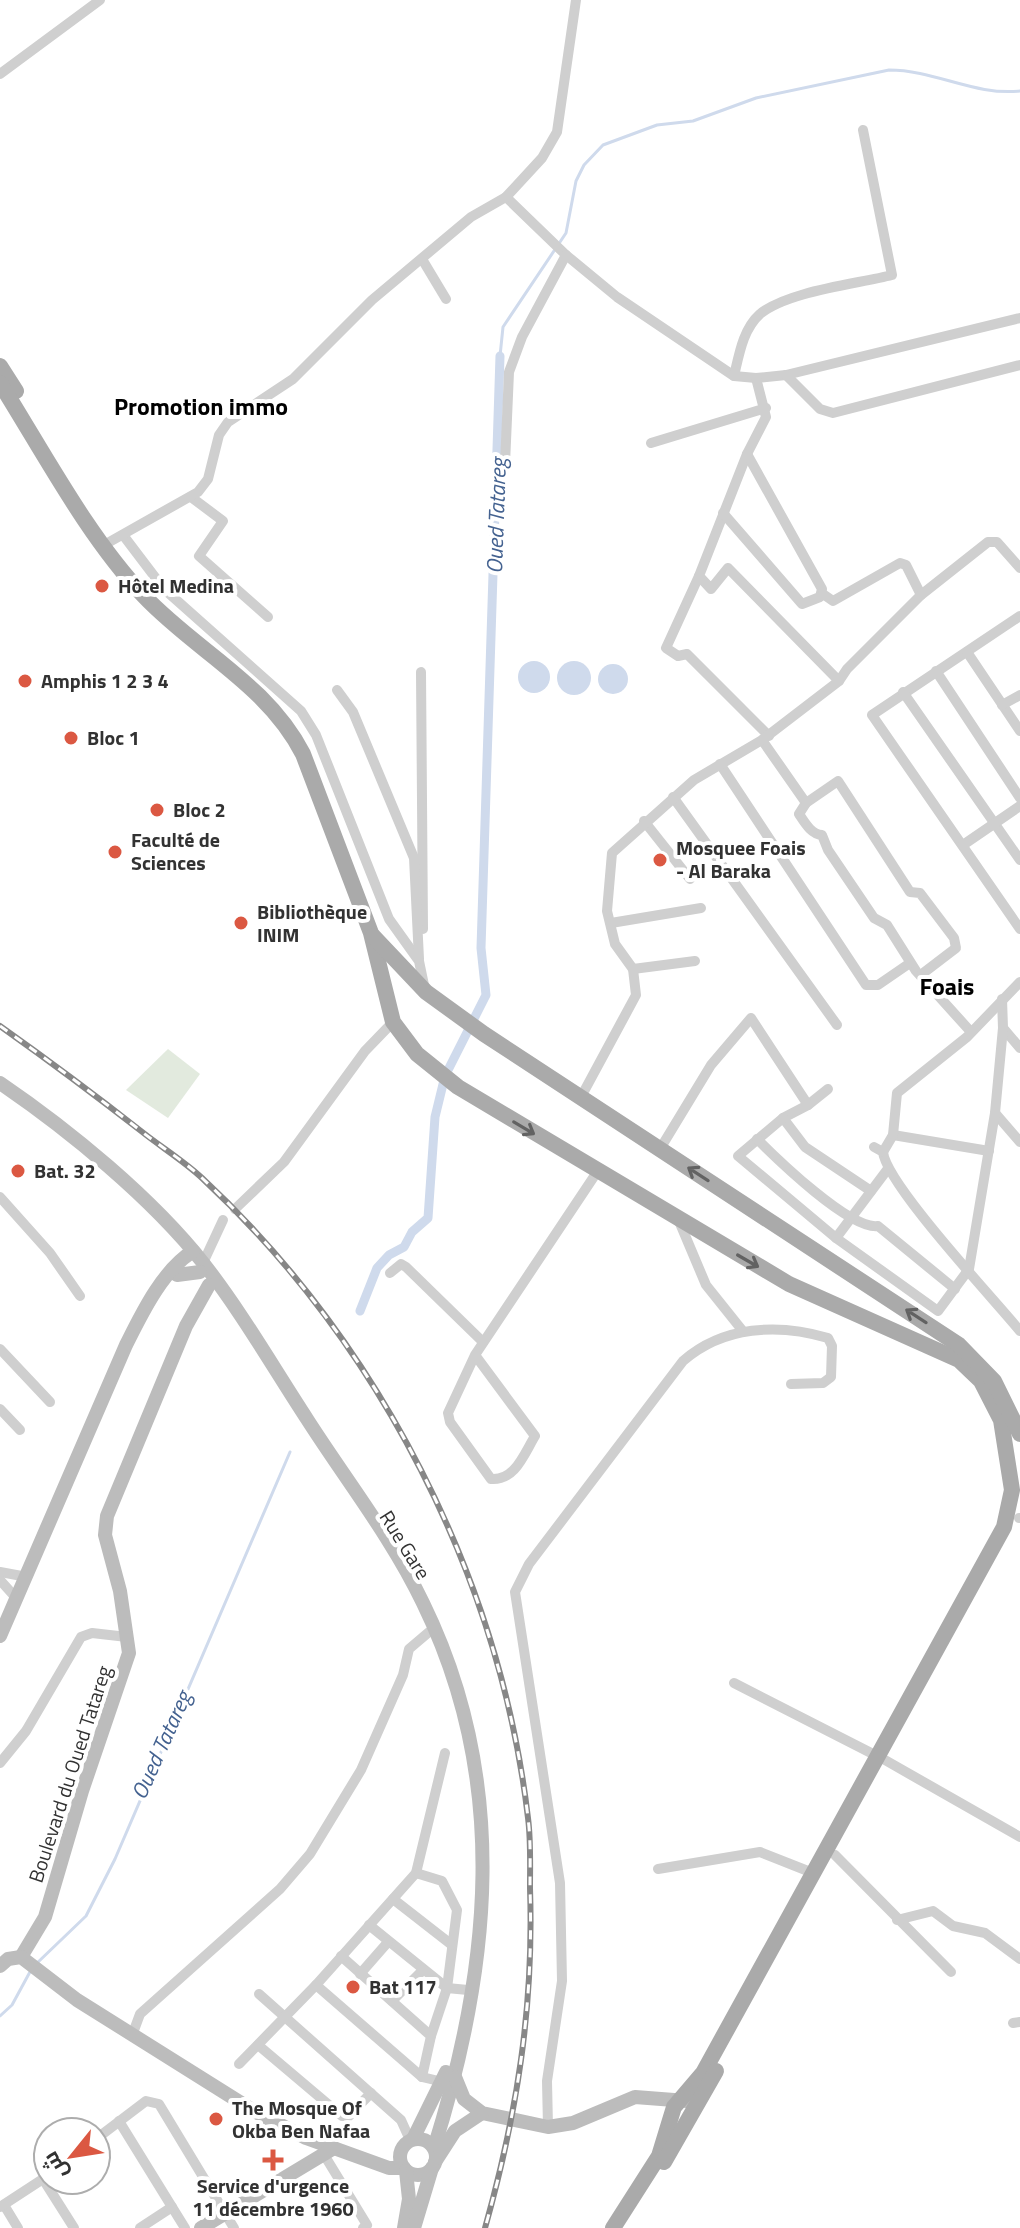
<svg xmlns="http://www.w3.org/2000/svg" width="1020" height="2228" font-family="'Titillium Web',Cairo,sans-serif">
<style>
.green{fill:#e2eade}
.water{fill:#cfdaec}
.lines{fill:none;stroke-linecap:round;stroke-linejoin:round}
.stream{stroke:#cfdaec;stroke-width:3}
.canal{stroke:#cfdaec;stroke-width:9}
.street{stroke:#cfcfcf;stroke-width:10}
.secondary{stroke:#bcbcbc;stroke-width:14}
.primary{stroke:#aaa;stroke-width:16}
.rail-casing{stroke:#878787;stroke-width:6}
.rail{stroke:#fff;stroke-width:3;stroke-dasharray:9;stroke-linecap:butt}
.oneway{stroke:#626262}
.poi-dot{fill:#db5842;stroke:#fff;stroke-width:3}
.labels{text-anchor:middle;stroke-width:8;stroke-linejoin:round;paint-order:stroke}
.poi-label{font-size:20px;font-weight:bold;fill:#323232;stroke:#fff;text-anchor:start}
.street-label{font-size:20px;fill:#323232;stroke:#fff}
.water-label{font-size:22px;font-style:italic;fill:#446290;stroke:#fff}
.quarter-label{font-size:24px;font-weight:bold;fill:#000;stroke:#fff}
</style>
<rect width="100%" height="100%" fill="#fff"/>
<polygon class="green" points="168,1049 200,1074 168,1118 126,1090"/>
<g class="water">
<circle cx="534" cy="677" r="16"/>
<circle cx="574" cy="678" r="17"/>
<circle cx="613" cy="679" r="15"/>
</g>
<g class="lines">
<g class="stream">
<path d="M500,356L503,327L566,233L576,181L584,165L603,145L657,125L693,121L756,98L889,70C935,70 975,96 1020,91"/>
<polyline points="36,1964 86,1916 115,1859 290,1452"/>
<polyline points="0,2016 12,2005 31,1970"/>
</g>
<polyline class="canal" points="360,1311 377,1268 389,1255 404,1247 412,1232 428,1218 435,1117 445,1076 486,995 481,948 500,356"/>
<g class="street">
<polyline points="0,74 100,0"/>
<polyline points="506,197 566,255 617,297 734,376 756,378 786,375 1020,318"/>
<polyline points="422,259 446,299"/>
<polyline points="786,375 820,409 833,413 1020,365"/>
<path d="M734,376C739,355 743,329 760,314C788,291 857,284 892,275L863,130"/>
<polyline points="756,378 766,417 747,454 699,576 711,589 728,568 839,681"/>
<polyline points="651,443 766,408"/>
<polyline points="505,464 509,372 522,337 566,255"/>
<polyline points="191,497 223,521 199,556 268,617"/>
<polyline points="723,513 802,604 820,597 822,589 747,454"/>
<polyline points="123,535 164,589 301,711 316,735 389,919 419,961 425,990"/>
<polyline points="104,545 198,492 208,479 219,435 228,422 293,379 372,300 471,217 506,197 542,158 557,132 576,0"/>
<polyline points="699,576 666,648 678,656 687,654 769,736"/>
<polyline points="823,594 833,601 900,563 906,565 921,595"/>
<polyline points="1020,616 872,715 1020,929"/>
<polyline points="967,652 1020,731"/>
<polyline points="936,671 1020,798"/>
<polyline points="421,672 423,929"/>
<polyline points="337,690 353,712 414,858 419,959"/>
<polyline points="903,692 1020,860"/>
<polyline points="1002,705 1020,695"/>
<path d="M762,740L806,803L799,814C805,823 811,834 822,835L828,850L874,918L887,925L916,971L971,1032"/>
<polyline points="720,764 866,985 878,985 910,963"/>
<polyline points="673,797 837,1025"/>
<polyline points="806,803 838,781 910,892 920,893 954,938 956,948 922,974"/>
<polyline points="644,821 690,879"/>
<polyline points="963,845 1020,806"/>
<polyline points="611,923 701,908"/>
<polyline points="633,969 695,961"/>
<polyline points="1003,1028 1020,1048"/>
<polyline points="828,1089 808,1105 783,1118 805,1147 871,1191"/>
<polyline points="581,1097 636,995 633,969 615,944 607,911 612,853 694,780 762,740 839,681 847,669 921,595 988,542 997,542 1020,568"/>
<polyline points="995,1113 1020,1142"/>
<polyline points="783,1118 738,1156 836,1238 938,1311 969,1269 995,1113 1003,1028 1002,999"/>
<polyline points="893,1135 989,1151"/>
<path d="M757,1139C777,1159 850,1230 878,1226L955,1289"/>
<path d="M874,1147L883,1152C886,1184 994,1299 1020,1331"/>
<polyline points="660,1149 711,1065 751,1018 808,1105"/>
<polyline points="883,1152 893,1135 897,1093 967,1037 1020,982"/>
<polyline points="0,1197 50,1253 80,1296"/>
<polyline points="235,1209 284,1162 365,1051 393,1022"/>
<polyline points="679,1221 706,1285 742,1330"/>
<polyline points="836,1238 887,1170"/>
<polyline points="203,1263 223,1220"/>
<polyline points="390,1273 401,1264 406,1267 483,1342"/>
<polyline points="0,1349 50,1402"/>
<path d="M475,1355L535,1436C524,1454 515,1481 491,1479L450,1422L448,1413L475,1355L597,1172"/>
<polyline points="0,1409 20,1430"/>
<polyline points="1019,1518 1020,1518"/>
<polyline points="0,1572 27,1577"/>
<polyline points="0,1580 17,1599"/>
<polyline points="734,1683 877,1756"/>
<polyline points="885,1760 1020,1837"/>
<polyline points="0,1763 26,1731 81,1637 92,1633 127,1637"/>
<polyline points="835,1855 951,1972"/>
<polyline points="658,1869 760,1852 813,1873"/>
<polyline points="416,1873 442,1881 457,1910 447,1988 431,2036"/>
<polyline points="393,1899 452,1945"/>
<polyline points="897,1920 933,1911 953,1926 985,1933 1020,1959"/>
<polyline points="369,1925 447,1988 468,1990"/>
<polyline points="341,1956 431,2036 422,2077"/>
<polyline points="360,1974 388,1942"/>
<polyline points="316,1985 422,2077 443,2082"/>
<polyline points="259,1994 401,2120 410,2140"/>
<polyline points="392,2001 423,1970"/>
<polyline points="1013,2023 1020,2022"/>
<polyline points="133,2033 140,2014 280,1889 310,1854 361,1770 403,1675 409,1649 429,1632"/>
<polyline points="258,2045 342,2116 349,2116 371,2093"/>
<polyline points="239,2064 316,1985 416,1873 445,1753"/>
<polyline points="119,2121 185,2228"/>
<path d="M548,2127L547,2081L562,1981L560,1883L515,1592L529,1564L683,1361C723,1326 778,1323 828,1338L832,1346L831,1377L823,1383L791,1384"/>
<polyline points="96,2139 146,2101 159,2104 234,2228"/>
<polyline points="323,2153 367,2225 363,2228"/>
<polyline points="43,2179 74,2228"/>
<polyline points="4,2205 18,2228"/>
<polyline points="0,2207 46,2177"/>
<polyline points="140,2228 172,2207"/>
</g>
<g class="secondary">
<path d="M0,1083C69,1130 152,1198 204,1264C242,1313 273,1367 307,1419C346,1480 392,1538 423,1603C510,1781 491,1966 434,2148"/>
<polyline points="177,1275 200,1272"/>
<path d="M0,1636L126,1345C142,1313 162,1271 193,1251"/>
<polyline points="21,1957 45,1917 82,1791 129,1653 120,1591 105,1535 107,1516 186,1326 209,1285"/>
<polyline points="0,1966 8,1959 21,1957 77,2000 254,2111 306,2138 389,2168 404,2168"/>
<polyline points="455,2077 464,2099 482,2113 548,2127 573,2123 635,2097 687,2101"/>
<circle cx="418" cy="2157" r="18"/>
<polyline points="413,2139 446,2072"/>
<polyline points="435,2162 455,2131 482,2113"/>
<polyline points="201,2228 334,2148"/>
<polyline points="404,2228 409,2199 406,2171"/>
<polyline points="414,2228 432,2168"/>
</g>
<g class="primary">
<polyline points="0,366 16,391"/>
<path d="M0,383C44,453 88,537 144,596C196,651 267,684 303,754L371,933L393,1022L417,1054L458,1087L789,1284L959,1360L981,1381L1001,1420L1012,1490L1004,1527L703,2073L674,2107L659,2156L613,2228"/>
<polyline points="373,936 426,992 484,1034 959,1345 994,1381 1020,1434"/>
<polyline points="664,2162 716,2071"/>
</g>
<g class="rail-casing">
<path id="rail" d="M0,1026C48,1060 95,1095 141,1131C161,1147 184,1161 202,1178C379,1343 500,1578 528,1818C531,1841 530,1865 530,1888C534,2007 517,2114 485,2228"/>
</g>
<use href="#rail" class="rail"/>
</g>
<defs><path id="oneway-shaft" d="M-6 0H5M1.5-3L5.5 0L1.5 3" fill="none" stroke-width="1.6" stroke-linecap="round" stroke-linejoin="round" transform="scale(2)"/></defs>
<g class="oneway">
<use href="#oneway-shaft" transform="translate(524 1128) rotate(31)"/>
<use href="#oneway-shaft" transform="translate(698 1174) rotate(-147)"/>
<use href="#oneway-shaft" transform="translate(748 1261) rotate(30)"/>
<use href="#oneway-shaft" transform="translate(916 1316) rotate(-147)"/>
</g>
<g class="poi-dot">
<circle cx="102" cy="586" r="8"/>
<circle cx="25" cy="681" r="8"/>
<circle cx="71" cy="738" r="8"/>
<circle cx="157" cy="810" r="8"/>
<circle cx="115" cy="852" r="8"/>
<circle cx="660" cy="860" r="8"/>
<circle cx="241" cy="923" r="8"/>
<circle cx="18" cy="1171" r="8"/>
<circle cx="353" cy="1987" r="8"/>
<circle cx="216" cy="2119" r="8"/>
<path d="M269 2148h8v8h8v8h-8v8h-8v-8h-8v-8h8z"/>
</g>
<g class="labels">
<g class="poi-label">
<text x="118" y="593">Hôtel Medina</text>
<text x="41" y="688">Amphis 1 2 3 4</text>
<text x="87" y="745">Bloc 1</text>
<text x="173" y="817">Bloc 2</text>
<text x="131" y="847">Faculté de<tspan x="131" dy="23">Sciences</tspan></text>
<text x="676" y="855">Mosquee Foais<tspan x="676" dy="23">- Al Baraka</tspan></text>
<text x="257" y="919">Bibliothèque<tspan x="257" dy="23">INIM</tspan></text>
<text x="34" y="1178">Bat. 32</text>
<text x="369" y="1994">Bat 117</text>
<text x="232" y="2115">The Mosque Of<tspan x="232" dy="23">Okba Ben Nafaa</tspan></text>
<text x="273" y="2193" text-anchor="middle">Service d'urgence<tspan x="273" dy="23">11 décembre 1960</tspan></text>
</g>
<g class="street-label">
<text transform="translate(405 1545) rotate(58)" y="7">Rue Gare</text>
<text transform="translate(70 1774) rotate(-72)" y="7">Boulevard du Oued Tatareg</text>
</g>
<g class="water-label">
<text transform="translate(496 516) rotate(-88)" y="8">Oued Tatareg</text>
<text transform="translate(161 1745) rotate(-66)" y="8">Oued Tatareg</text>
</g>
<g class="quarter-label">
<text x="201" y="415">Promotion immo</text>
<text x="947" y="995">Foais</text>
</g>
</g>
<g transform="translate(72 2156) rotate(240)"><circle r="38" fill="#ffffff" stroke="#adadad" stroke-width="2"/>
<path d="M0-6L14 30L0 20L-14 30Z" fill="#db5842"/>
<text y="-12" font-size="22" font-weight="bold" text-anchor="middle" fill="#323232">ش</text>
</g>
</svg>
